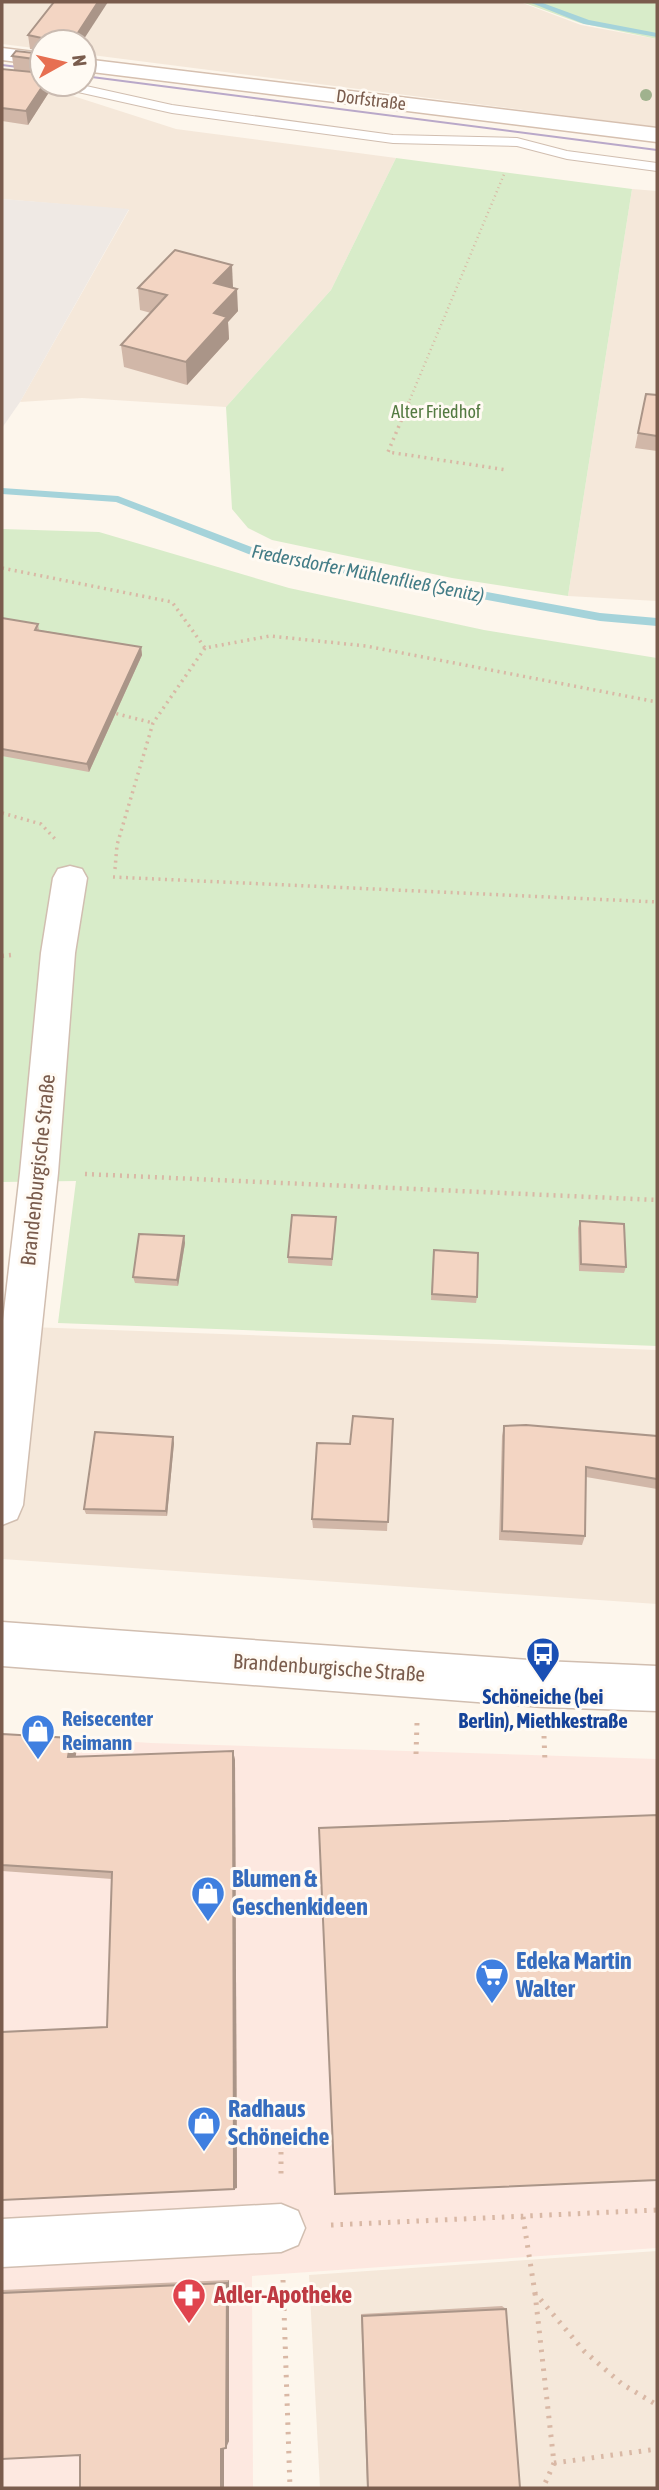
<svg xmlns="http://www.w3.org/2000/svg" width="659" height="2490" font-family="'Asap Condensed',sans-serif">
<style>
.residential{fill:#f5e8da}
.commercial{fill:#fde8e0}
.industrial{fill:#efe9e4}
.green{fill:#d8ecc9}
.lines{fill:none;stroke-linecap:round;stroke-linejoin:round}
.stream{fill:#a5d3da;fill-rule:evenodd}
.service-casing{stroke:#d1beb0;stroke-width:2}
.pedestrian-casing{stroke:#d1beb0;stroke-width:3}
.minor-casing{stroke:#d1beb0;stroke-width:3}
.tertiary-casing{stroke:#d1beb0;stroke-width:3}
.secondary-casing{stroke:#d6c0b0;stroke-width:3}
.path-far3{stroke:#d9b8a5;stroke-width:2.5;stroke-dasharray:1 3.5;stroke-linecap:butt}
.path-far2{stroke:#d9b8a5;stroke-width:3.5;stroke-dasharray:2 4.5;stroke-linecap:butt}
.path-far1{stroke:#d9b8a5;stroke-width:4.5;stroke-dasharray:2 5;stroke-linecap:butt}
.path{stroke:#d9b8a5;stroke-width:5;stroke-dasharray:2.5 7;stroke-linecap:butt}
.service{fill:#fff;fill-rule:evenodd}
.pedestrian{fill:#fff;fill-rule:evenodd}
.minor{fill:#fff;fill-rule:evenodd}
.tertiary{fill:#fff;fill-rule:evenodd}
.secondary{fill:#fff;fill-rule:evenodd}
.tram{stroke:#b9a8c9;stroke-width:2}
.tree{fill:#a0b28e}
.wall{fill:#d1b7a8}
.shaded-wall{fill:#aa9588}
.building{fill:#f3d5c3;stroke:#aa9588;stroke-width:2}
.labels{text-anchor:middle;stroke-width:6;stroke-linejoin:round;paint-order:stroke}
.far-street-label{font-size:18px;fill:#7a5c4d;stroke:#fffaf3}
.far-park-label{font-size:18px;fill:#537a41;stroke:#fffaf3}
.far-water-label{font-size:19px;font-style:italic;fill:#437c86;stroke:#fffaf3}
.street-label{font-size:21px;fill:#7a5c4d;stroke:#fffaf3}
.transit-label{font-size:21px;font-weight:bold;fill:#164399;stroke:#fffaf3}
.shop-label{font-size:21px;font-weight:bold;fill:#366cbe;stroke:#fffaf3;text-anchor:start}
.near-shop-label{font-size:24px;font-weight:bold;fill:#366cbe;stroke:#fffaf3;text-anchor:start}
.near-health-label{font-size:24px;font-weight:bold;fill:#be3a42;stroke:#fffaf3;text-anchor:start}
</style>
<rect width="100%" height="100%" fill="#fdf6ec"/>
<g class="residential">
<polygon points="2,2 520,2 581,25 657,39 657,127 84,54 84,42 42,42 42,49 2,44"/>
<polygon points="2,82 42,86 176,129 396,158 331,290 226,407 82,398 20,402 129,210 2,199"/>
<polygon points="632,189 657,191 657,601 568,596"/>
<polygon points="2,1326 657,1350 657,1604 2,1559"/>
<polygon points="657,2251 657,2488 320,2488 309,2275"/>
</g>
<polygon class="commercial" points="2,1733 151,1743 657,1759 657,2248 252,2276 253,2488 2,2488"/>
<polygon class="industrial" points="2,199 129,209 20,402 2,428"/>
<g class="green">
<polygon points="522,2 657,2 657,39 580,23"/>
<polygon points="396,158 632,189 568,596 452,578 272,540 248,528 232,509 226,407 331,290"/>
<polygon points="2,529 99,532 289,588 484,630 657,658 657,1346 58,1323 76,1181 2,1182"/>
</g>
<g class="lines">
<g class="stream">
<polygon points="529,2 540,2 589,20 657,33 657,37 584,24"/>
<polygon points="2,488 118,496 259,550 600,613 657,618 657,626 600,621 256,557 116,502 2,494"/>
</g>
<g class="service-casing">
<polygon id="service" points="54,84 77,84 172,105 393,135 517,138 567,151 657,163 657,171 567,159 517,146 393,143 172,113 60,88"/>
</g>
<g class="pedestrian-casing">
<polygon id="pedestrian" points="281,2204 298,2211 305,2228 298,2245 281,2252 2,2267 2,2219"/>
</g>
<g class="minor-casing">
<polygon id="minor" points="70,866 82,869 87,878 75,953 58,1173 23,1505 17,1519 2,1525 2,1329 20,1173 41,953 53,878 58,869"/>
</g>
<g class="tertiary-casing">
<polygon id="tertiary" points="2,1622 543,1661 657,1666 657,1711 543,1707 2,1666"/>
</g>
<g class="secondary-casing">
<g id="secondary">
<polygon points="2,48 42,53 42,65 2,60"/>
<polygon points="84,59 657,128 657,142 84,71"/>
</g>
</g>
<polyline class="path-far3" points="408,404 505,172"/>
<g class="path-far2">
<polyline points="409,402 388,452 507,470"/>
<polyline points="2,568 172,602 205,648 270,636 366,646 657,702"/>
<polyline points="110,712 153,723"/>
<polyline points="2,813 41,824 57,841"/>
<polyline points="115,869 117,845 153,723 205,648"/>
<polyline points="113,877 657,902"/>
</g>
<g class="path-far1">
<polyline points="2,956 12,955"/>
<polyline points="85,1174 657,1200"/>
</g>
<g class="path">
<polyline points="544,1736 545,1763"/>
<polyline points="416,1754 417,1723"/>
<polyline points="281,2133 281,2177"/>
<polyline points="523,2217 535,2293 584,2351 622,2384 657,2405"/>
<polyline points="331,2225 657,2210"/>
<polyline points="283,2280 290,2488"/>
<polyline points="535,2293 554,2463 543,2488"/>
<polyline points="554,2463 657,2449"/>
</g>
<use href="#service" class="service"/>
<use href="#pedestrian" class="pedestrian"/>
<use href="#minor" class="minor"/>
<use href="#tertiary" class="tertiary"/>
<use href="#secondary" class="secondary"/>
<g class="tram">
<polyline points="2,65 42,70"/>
<polyline points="84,76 657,150"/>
</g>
</g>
<circle class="tree" cx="646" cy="95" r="6"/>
<g class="wall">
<polygon points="54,2 42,84 53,84 53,86 28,125 2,121 2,69 14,70 12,56 42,54 42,51 30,49 28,35"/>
<polygon points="233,287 231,288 238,311 228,322 229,339 187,385 124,367 121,345 151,313 140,310 138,288"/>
<polygon points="657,395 657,451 635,448 638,433"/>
<polygon points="2,618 38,624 39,630 141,647 142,655 89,772 2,756"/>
<polygon points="580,1221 626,1267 624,1273 579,1271 578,1228"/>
<polygon points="336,1223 332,1266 288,1263 288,1257"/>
<polygon points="184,1236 185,1243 178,1286 135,1283 133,1277"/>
<polygon points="433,1256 477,1297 476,1303 431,1300"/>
<polygon points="393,1419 387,1531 313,1528 312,1519 350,1444"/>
<polygon points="504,1426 657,1436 657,1489 586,1477 585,1536 582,1545 499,1540 502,1436"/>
<polygon points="174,1443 167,1516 86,1514 84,1509"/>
<polygon points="2,1734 77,1748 75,1757 233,1751 235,1760 237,2188 107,2027 112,1879 2,1871"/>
<polygon points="229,2280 229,2441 224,2449 224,2488 80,2488 80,2455 2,2459 2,2290"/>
<polygon points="502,2306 506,2309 520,2488 367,2488 361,2314"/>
</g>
<g class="shaded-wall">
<polygon points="98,2 108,2 82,42 72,42"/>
<polygon points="44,84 53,84 53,86 28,125 26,111"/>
<polygon points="232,265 233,287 215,305 214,283"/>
<polygon points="237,289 238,311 228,322 229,339 187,385 186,362 214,313"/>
<polygon points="141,647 142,655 89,772 87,764"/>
<polygon points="184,1236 185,1243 178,1286 177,1280"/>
<polygon points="173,1437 174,1443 167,1516 166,1511"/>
<polygon points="71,1738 77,1748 74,1767 68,1757"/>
<polygon points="233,1751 235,1760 237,2188 234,2189"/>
<polygon points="229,2280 229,2441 226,2448 227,2283"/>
<polygon points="224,2442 224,2488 221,2488 221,2449"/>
</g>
<g class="building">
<polygon points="54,2 98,2 72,42 42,42 42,38 28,35"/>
<polygon points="42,48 42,84 44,84 26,111 2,108 2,69 42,73 41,60 12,56 16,51 42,54"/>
<polygon points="175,250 232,265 214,283 237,289 214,313 227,317 186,362 121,345 167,295 138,288"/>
<polygon points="646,394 657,395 657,436 638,433"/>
<polygon points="2,618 38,624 35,630 141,647 87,764 2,749"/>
<polygon points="292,1215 336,1217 332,1259 288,1257"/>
<polygon points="580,1221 624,1224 626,1267 581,1264"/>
<polygon points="139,1234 184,1236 177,1280 133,1277"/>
<polygon points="434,1250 478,1253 477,1297 432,1294"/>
<polygon points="353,1416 393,1419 388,1522 312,1519 317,1443 350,1444"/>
<polygon points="526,1425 657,1436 657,1479 586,1467 585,1536 502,1531 504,1426"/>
<polygon points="95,1432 173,1437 166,1511 84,1509"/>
<polygon points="2,1734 71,1738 68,1757 233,1751 234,2189 2,2200 2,2032 107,2027 112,1872 2,1865"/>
<polygon points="657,1815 657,2180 335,2194 319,1828"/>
<polygon points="227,2283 226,2448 221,2449 221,2488 80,2488 80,2455 2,2459 2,2293"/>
<polygon points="506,2309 520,2488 368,2488 362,2316"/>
</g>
<defs>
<g id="bus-pin" transform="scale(1.75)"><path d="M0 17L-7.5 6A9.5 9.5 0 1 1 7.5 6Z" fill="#1a4fb4" stroke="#fffaf3"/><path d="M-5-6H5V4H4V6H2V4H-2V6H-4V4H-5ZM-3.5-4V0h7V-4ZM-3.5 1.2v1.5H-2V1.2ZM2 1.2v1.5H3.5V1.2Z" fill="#fff"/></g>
<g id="shop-pin" transform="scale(1.75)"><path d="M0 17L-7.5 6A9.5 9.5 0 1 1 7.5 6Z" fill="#3f7fe0" stroke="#fffaf3"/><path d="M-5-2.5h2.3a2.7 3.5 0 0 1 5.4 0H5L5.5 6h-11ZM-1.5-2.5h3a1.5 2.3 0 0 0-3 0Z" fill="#fff"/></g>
<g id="supermarket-pin" transform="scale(1.75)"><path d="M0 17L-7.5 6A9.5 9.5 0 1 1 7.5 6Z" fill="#3f7fe0" stroke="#fffaf3"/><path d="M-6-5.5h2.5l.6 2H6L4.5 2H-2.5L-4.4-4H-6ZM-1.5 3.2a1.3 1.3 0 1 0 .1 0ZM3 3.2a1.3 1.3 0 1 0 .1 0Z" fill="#fff"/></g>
<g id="pharmacy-pin" transform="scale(1.75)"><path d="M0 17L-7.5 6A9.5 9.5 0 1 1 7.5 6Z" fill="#e0444e" stroke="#fffaf3"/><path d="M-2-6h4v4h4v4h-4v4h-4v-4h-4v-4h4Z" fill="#fff"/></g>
</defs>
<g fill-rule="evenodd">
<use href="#bus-pin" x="543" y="1654"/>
<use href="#shop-pin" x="38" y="1731"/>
<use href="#shop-pin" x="208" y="1893"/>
<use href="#supermarket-pin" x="492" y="1975"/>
<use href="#shop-pin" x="204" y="2123"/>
<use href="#pharmacy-pin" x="189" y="2295"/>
</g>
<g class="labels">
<g class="far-street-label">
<text transform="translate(371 100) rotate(7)" y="6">Dorfstraße</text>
</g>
<g class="far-park-label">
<text x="436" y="418">Alter Friedhof</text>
</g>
<g class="far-water-label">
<text transform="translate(368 573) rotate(11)" y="7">Fredersdorfer Mühlenfließ (Senitz)</text>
</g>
<g class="street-label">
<text transform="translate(38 1170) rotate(-84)" y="7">Brandenburgische Straße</text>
<text transform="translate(329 1668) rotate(4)" y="7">Brandenburgische Straße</text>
</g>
<g class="transit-label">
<text x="543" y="1704">Schöneiche (bei<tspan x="543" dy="24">Berlin), Miethkestraße</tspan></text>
</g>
<g class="shop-label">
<text x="62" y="1726">Reisecenter<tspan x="62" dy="24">Reimann</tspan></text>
</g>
<g class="near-shop-label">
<text x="232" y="1887">Blumen &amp;<tspan x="232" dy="28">Geschenkideen</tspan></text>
<text x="516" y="1969">Edeka Martin<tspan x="516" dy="28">Walter</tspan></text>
<text x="228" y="2117">Radhaus<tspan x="228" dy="28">Schöneiche</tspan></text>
</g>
<g class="near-health-label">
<text x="214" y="2303">Adler-Apotheke</text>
</g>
</g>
<rect width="659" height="2490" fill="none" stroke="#7a5c4d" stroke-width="7"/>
<g transform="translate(63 63) rotate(82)"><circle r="33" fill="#fffaf3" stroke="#cabbb1" stroke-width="2"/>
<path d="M0-5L12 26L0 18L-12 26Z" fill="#e76f51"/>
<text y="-10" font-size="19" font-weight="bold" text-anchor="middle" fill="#7a5c4d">N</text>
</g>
</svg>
